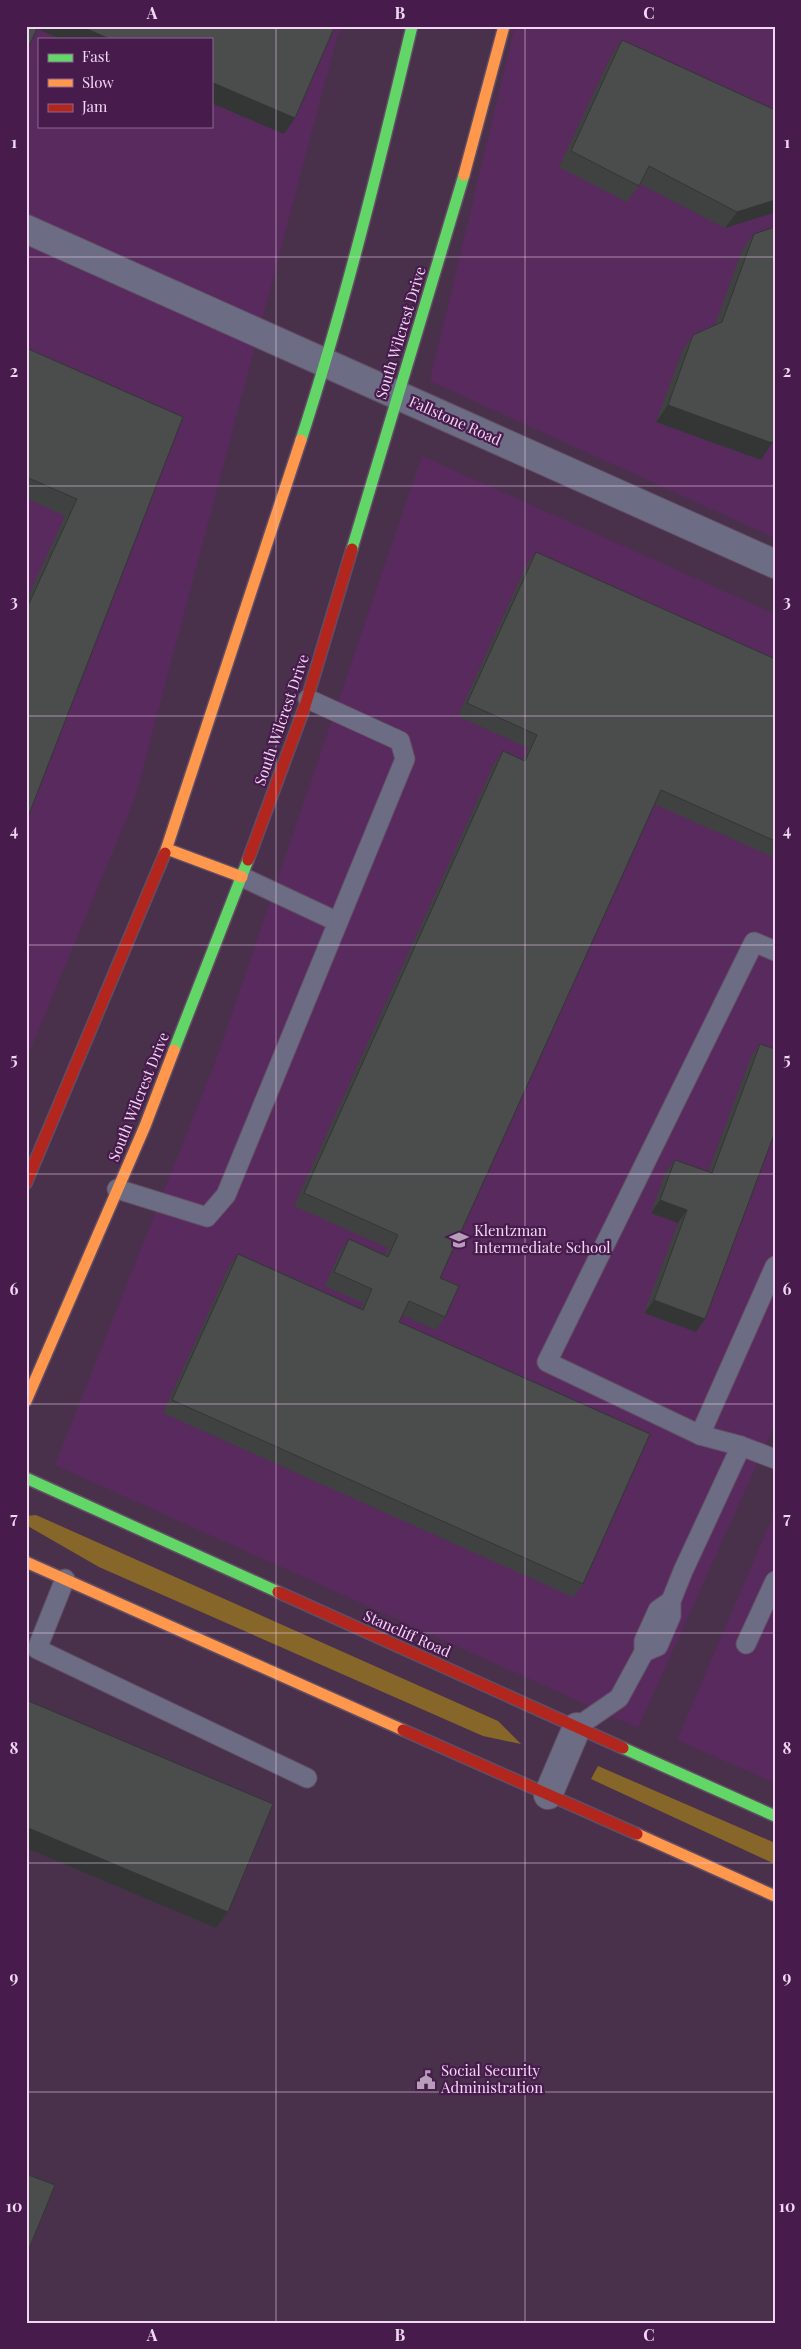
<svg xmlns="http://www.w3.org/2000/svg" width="801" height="2349" font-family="'Playfair Display',serif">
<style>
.built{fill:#592a5d;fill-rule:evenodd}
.forest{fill:#876729}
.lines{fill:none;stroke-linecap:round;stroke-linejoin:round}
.lane-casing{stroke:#624e64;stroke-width:21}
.street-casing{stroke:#624e64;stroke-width:30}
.fast-casing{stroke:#624e64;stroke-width:14}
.slow-casing{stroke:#624e64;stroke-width:14}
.jam-casing{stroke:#624e64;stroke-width:14}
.lane{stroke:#6c6d84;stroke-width:19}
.street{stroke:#6c6d84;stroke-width:28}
.fast{stroke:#63d668;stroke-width:11}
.slow{stroke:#ff974d;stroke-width:11}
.jam{stroke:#b3261e;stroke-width:11}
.wall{fill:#404242}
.shaded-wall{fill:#343636}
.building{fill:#4b4d4d;stroke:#343636}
.grid{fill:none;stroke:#f2d7f4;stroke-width:1;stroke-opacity:0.55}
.labels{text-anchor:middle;stroke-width:4.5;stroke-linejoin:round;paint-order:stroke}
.street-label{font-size:15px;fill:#f2d7f4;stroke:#471c4c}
.poi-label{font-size:15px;fill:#f2d7f4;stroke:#471c4c;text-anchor:start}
.neatline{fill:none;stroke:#f2d7f4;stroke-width:2}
.grid-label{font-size:16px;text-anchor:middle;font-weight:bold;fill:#f2d7f4}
</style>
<rect width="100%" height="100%" fill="#49314c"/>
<g class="built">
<path d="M26,26H340L135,798L26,1060ZM39,39H211V126H39Z"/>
<polygon points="515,26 775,26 775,538 430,381"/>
<polygon points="422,456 775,614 775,1424 638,1728 55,1465 217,1057"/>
<polygon points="775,1511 775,1783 677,1740"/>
</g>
<g class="forest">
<polygon points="36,1515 498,1721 521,1744 483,1736 99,1567 26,1525 26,1516"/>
<polygon points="598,1766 775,1843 775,1864 591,1779"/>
</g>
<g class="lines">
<g class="lane-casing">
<g id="lane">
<polyline points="242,877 338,922"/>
<polyline points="775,951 754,942 547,1362 700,1435 741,1446 775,1459"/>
<polyline points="117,1189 207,1217 226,1195 405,759 400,741 308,699"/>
<polyline points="700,1435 775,1266"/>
<polyline points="65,1579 37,1649 307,1778"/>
<polyline points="746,1644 775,1581"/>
<polyline points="644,1652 658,1646 671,1616 671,1601 683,1571 741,1446"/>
<polyline points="577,1727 619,1698 644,1652 644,1641 658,1610 671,1601"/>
</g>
</g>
<g class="street-casing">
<g id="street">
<polyline points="26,229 775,564"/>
<polyline points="548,1795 577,1727"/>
</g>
</g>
<g class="fast-casing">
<g id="fast">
<path d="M301,440C345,304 379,165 412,26"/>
<polyline points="352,549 464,175"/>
<polyline points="174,1050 248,860"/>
<polyline points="26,1478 278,1592"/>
<polyline points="623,1748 775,1816"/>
</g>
</g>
<g class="slow-casing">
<g id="slow">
<polyline points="464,175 504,26"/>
<polyline points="167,849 242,877"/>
<polyline points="165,853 301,440"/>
<polyline points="26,1401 145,1126 174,1050"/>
<polyline points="26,1562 403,1730"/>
<polyline points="637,1834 775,1896"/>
</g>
</g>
<g class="jam-casing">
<g id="jam">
<polyline points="248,860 305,706 352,549"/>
<polyline points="26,1183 165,853"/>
<polyline points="278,1592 623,1748"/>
<polyline points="403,1730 637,1834"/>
</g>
</g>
<use href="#lane" class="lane"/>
<use href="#street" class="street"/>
<use href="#fast" class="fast"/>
<use href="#slow" class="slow"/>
<use href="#jam" class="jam"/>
</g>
<g class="wall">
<polygon points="622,40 775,110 775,220 773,213 725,228 640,184 627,202 559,167 611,56"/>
<polygon points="754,234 761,460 656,422 682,351 693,335 715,325 742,250"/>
<polygon points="26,348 183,417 26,822 26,601 65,516 26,498"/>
<polygon points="536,552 775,659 775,858 654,804 440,1278 445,1317 436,1330 402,1315 399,1322 583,1584 573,1597 163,1413 229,1267 238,1254 360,1308 363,1303 325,1286 340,1252 349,1239 385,1255 388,1248 294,1206 494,764 503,751 523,760 528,748 458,716 526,566"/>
<polygon points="760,1044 705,1319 696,1332 644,1313 678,1223 651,1213 665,1173 675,1160 708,1172 751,1057"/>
</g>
<g class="shaded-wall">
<polygon points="33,26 80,26 110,39 60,39 33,27"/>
<polygon points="211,82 295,118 284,134 211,103"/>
<polygon points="775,200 775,210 773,213 725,228 737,212"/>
<polygon points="668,405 772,443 761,460 656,422"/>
<polygon points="660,1200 687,1210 678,1223 651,1213"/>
<polygon points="654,1300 705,1319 696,1332 644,1313"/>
<polygon points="26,1827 228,1912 216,1928 26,1848"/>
</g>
<g class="building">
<polygon points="26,26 38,26 26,53"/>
<polygon points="80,26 335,26 295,118 211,82 211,39 110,39"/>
<polygon points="622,40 775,110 775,200 737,212 649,166 639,186 571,151"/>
<polygon points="775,227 775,438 772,443 668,405 693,335 722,322 754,234"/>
<polygon points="26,348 183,417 26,822 26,610 77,499 26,477"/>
<polygon points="536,552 775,659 775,841 661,790 440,1278 459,1286 445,1317 409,1301 399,1322 650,1434 583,1584 172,1400 238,1254 363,1310 372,1289 334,1272 349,1239 388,1257 398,1235 304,1193 503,751 525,761 537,735 467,703"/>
<polygon points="760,1044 775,1049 775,1132 705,1319 654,1300 687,1210 660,1200 675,1160 712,1173"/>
<polygon points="26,1700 273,1804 228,1912 26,1827"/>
<polygon points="26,2174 55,2185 26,2256"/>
</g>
<path class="grid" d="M276,26V2323M525,26V2323M26,257H775M26,486H775M26,716H775M26,945H775M26,1174H775M26,1404H775M26,1633H775M26,1863H775M26,2092H775"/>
<defs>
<g id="school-bare" transform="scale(1.5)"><path d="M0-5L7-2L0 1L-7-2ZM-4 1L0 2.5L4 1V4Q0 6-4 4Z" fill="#b79db9" stroke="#471c4c" stroke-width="2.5" paint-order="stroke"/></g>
<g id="civic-bare" transform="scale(1.5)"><path d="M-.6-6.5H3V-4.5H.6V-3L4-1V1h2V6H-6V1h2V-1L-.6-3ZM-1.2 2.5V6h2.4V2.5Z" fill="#b79db9" stroke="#471c4c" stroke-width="2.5" paint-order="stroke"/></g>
</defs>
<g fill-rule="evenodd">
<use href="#school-bare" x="459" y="1240"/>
<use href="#civic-bare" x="426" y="2080"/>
</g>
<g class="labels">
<g class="street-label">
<text transform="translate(401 333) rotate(-73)" y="5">South Wilcrest Drive</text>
<text transform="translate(455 421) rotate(24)" y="5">Fallstone Road</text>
<text transform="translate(282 720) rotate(-71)" y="5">South Wilcrest Drive</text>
<text transform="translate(139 1097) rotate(-68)" y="5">South Wilcrest Drive</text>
<text transform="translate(407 1634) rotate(24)" y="5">Stancliff Road</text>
</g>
<g class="poi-label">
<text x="474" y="1236">Klentzman<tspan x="474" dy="17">Intermediate School</tspan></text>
<text x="441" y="2076">Social Security<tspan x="441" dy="17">Administration</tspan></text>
</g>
</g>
<rect width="801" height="2349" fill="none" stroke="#471c4c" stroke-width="55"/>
<rect x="38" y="38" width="175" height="90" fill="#471c4c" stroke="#8b678f"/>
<rect x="48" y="54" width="25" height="8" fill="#63d668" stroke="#8b678f"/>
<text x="82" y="62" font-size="15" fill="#f2d7f4">Fast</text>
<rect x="48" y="79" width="25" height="8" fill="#ff974d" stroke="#8b678f"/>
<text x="82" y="88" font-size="15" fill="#f2d7f4">Slow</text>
<rect x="48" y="104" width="25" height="8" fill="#b3261e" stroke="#8b678f"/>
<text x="82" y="112" font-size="15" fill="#f2d7f4">Jam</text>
<rect x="28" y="28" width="746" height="2294" class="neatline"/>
<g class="grid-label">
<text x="152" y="19">A</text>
<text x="400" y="19">B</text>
<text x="649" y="19">C</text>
<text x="14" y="148">1</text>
<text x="787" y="148">1</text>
<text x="14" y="377">2</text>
<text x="787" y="377">2</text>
<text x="14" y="607">3</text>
<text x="787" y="607">3</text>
<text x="14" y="836">4</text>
<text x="787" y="836">4</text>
<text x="14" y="1065">5</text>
<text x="787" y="1065">5</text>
<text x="14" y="1295">6</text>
<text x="787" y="1295">6</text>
<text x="14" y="1524">7</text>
<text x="787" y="1524">7</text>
<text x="14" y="1754">8</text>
<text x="787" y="1754">8</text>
<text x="14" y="1983">9</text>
<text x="787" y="1983">9</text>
<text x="14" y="2212">10</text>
<text x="787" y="2212">10</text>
<text x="152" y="2341">A</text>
<text x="400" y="2341">B</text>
<text x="649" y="2341">C</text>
</g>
</svg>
